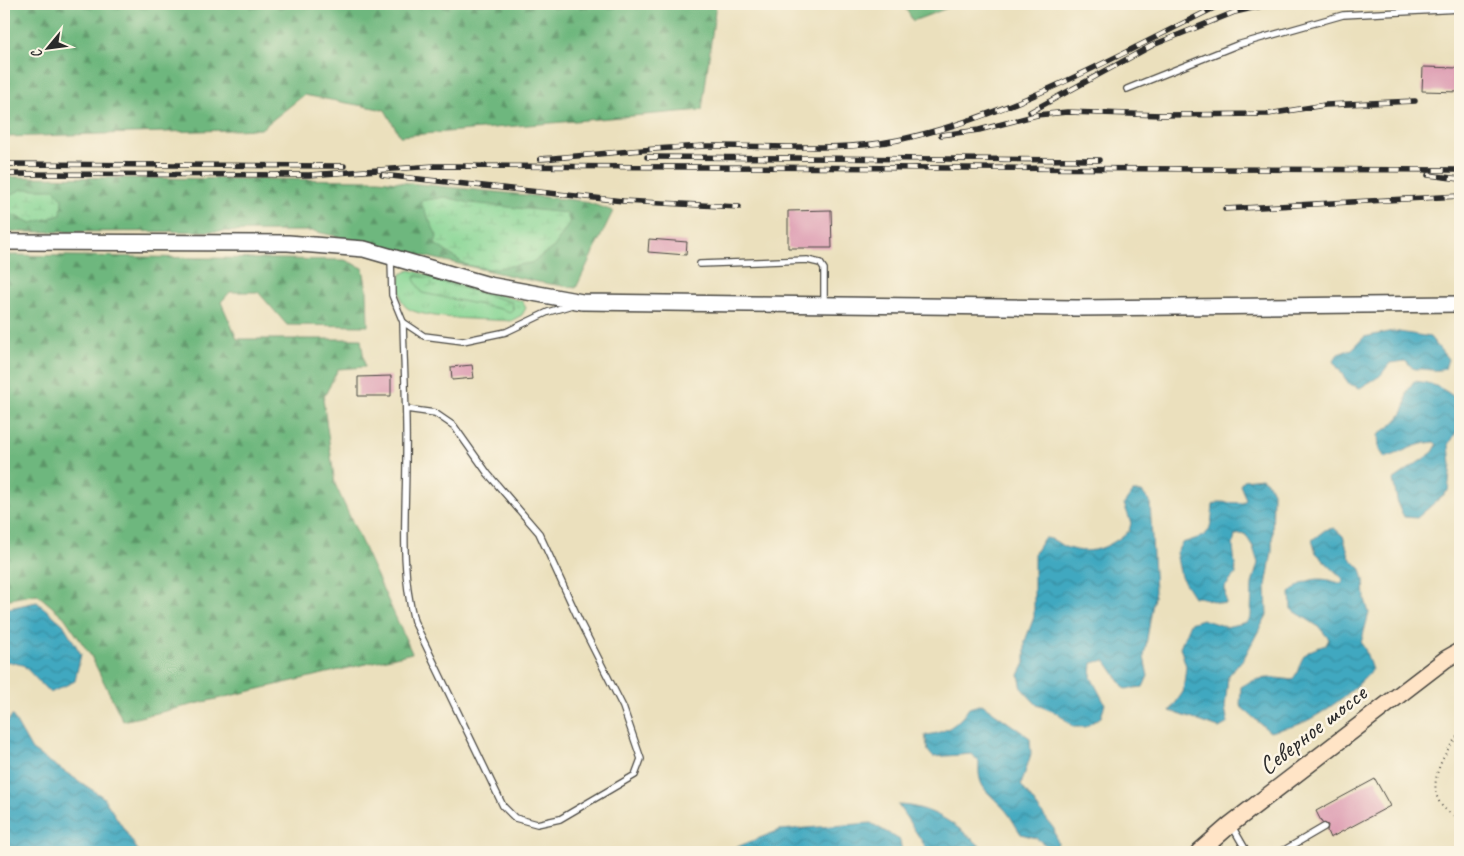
<svg xmlns="http://www.w3.org/2000/svg" width="1464" height="856" font-family="Caveat,sans-serif">
<style>
.grass{fill:url(#grass-tufts);stroke:#5a8060}
.forest{fill:url(#forest-firs);stroke:#4c7154}
.wetland{fill:url(#wetland-marsh);stroke:#5a8060}
.water{fill:url(#water-waves);stroke:#366a76}
.building{fill:#dfa2b5}
.lines{fill:none;stroke-linecap:round;stroke-linejoin:round}
.service-casing{stroke:#484641;stroke-width:8}
.tertiary-casing{stroke:#484641;stroke-width:18}
.secondary-casing{stroke:#484641;stroke-width:19}
.path{stroke:#484641;stroke-width:2;stroke-dasharray:1 4;stroke-linecap:butt}
.service{stroke:#fff;stroke-width:5.5}
.tertiary{stroke:#fff;stroke-width:15}
.secondary{stroke:#ffe4c6;stroke-width:16}
.rail-casing{stroke:#2b2b2b;stroke-width:5.5}
.rail{stroke:#fcf5e5;stroke-width:4;stroke-dasharray:11;stroke-linecap:butt}
.labels{text-anchor:middle;stroke-width:5;stroke-linejoin:round;paint-order:stroke}
.street-label{font-size:25px;fill:#2b2b2b;stroke:#fcf5e5}
</style>
<defs>
<pattern id="grass-tufts" width="24" height="20" patternUnits="userSpaceOnUse" patternTransform="scale(1.25)"><rect width="24" height="20" fill="#88d695"/><path d="M3 7l-1-3M5 7V3M7 7l1-3M15 17l-1-3M17 17v-4M19 17l1-3" fill="none" stroke="#76b881"/></pattern>
<pattern id="forest-firs" width="22" height="20" patternUnits="userSpaceOnUse" patternTransform="scale(1.25)"><rect width="22" height="20" fill="#6eb77e"/><path d="M5 1l3.5 6h-7zM16 11l3.5 6h-7z" fill="#5b9567"/></pattern>
<pattern id="wetland-marsh" width="20" height="14" patternUnits="userSpaceOnUse" patternTransform="scale(1.25)"><rect width="20" height="14" fill="#88d695"/><path d="M1 5h8M5 5V1M11 12h8M15 12V8" fill="none" stroke="#76b881"/></pattern>
<pattern id="water-waves" width="16" height="10" patternUnits="userSpaceOnUse" patternTransform="scale(1.25)"><rect width="16" height="10" fill="#40a8c0"/><path d="M0 5q4-4 8 0t8 0" fill="none" stroke="#36899c"/></pattern>
</defs>
<rect width="100%" height="100%" fill="#fcf5e5"/>
<filter id="ink" filterUnits="userSpaceOnUse"><feTurbulence type="fractalNoise" baseFrequency=".02" numOctaves="2"/><feDisplacementMap in="SourceGraphic" scale="10" xChannelSelector="R" yChannelSelector="G"/><feConvolveMatrix kernelMatrix="1 2 1 2 8 2 1 2 1" color-interpolation-filters="sRGB"/></filter>
<filter id="wash" filterUnits="userSpaceOnUse"><feTurbulence type="fractalNoise" baseFrequency=".0096" numOctaves="4" result="noise"/><feDisplacementMap in="SourceGraphic" scale="20" xChannelSelector="R" yChannelSelector="G"/><feGaussianBlur stdDeviation="1.12" result="paint"/><feColorMatrix in="noise" values="0 0 0 0 0 0 0 0 0 0 0 0 0 0 0 0 0 1.4 0 .05"/><feComposite in="paint" operator="in"/></filter>
<g filter="url(#wash)">
<rect width="100%" height="100%" fill="#ebe0bd"/>
<path class="grass" d="M410,270L522,301L526,308L522,315L511,321C489,319 421,320 406,307C398,300 399,284 401,274Z"/>
<g class="forest">
<polygon points="4,4 716,4 702,110 400,136 385,110 304,95 261,129 4,137"/>
<polygon points="903,4 958,4 913,21"/>
<polygon points="4,177 379,180 583,201 613,211 576,288 538,282 313,231 4,232"/>
<polygon points="4,255 345,260 363,268 367,291 368,326 287,325 258,292 230,292 221,302 237,339 361,339 365,367 338,369 323,399 335,484 412,653 123,721 91,656 64,617 37,594 4,600"/>
</g>
<g class="wetland">
<polygon points="22,189 54,189 62,198 61,215 32,223 8,213 7,197"/>
<polygon points="445,197 470,203 566,213 570,222 554,247 531,263 489,269 466,265 435,244 437,236 420,201"/>
<polygon points="417,275 512,302 513,309 510,312 501,309 422,293 414,279"/>
</g>
<g class="water">
<path d="M1393,331L1430,337L1448,359L1445,369C1434,372 1425,368 1414,369L1405,361L1390,363L1380,376L1360,388L1349,384L1333,361L1338,354L1352,349L1364,337Z"/>
<path d="M1414,381C1432,382 1447,390 1460,402V425L1449,445L1451,465L1448,491L1417,518L1404,517L1398,505L1393,480L1433,452L1437,445L1434,442C1412,444 1405,452 1385,458L1379,449L1378,435C1386,429 1397,422 1402,413C1410,400 1401,397 1414,381Z"/>
<path d="M1262,478L1269,484L1273,492L1272,552L1266,586L1267,615L1244,658L1228,676L1225,708L1228,723L1219,728L1170,711L1183,692L1186,666L1180,647L1190,623L1202,619L1226,627L1247,622L1251,616L1252,584L1258,563L1253,547L1245,534L1235,535L1233,546L1236,574L1225,587L1226,604C1214,603 1206,597 1194,597L1181,577L1176,553L1182,543C1211,534 1210,536 1213,505L1219,502L1243,503L1246,499L1240,485L1244,480Z"/>
<path d="M1133,492H1142L1150,502L1155,591L1144,657L1148,676L1143,687L1125,689L1105,660L1092,663L1091,677L1105,704L1101,717L1085,727H1073L1059,714L1037,705L1022,689L1019,675L1025,663V641L1034,617V554L1044,538C1056,538 1058,545 1068,548C1094,556 1110,546 1129,531L1131,523L1124,504Z"/>
<path d="M1334,528L1343,536L1350,558L1361,569L1364,580L1365,599L1369,613L1361,643L1365,649L1372,670C1357,689 1320,717 1297,725C1288,728 1279,729 1270,732L1240,706L1241,687C1256,676 1274,677 1291,680C1300,674 1298,660 1307,653C1312,649 1320,647 1326,645L1329,639L1319,627L1291,609L1290,593C1306,577 1321,576 1342,584L1344,580L1316,553L1312,540L1325,530Z"/>
<polygon points="37,602 63,624 81,654 75,681 50,693 23,665 4,661 4,609"/>
<path d="M982,704L1030,738L1031,754L1021,785L1054,829L1058,844L1051,849L1036,838L1021,834C1016,827 1012,818 1006,811C989,791 977,791 979,762L972,754L933,757L928,751L925,735C944,734 959,724 969,708Z"/>
<polygon points="12,715 32,750 103,797 139,852 4,852 4,727"/>
<path d="M898,805C935,806 960,828 987,852H929Z"/>
<polygon points="871,823 900,840 902,852 724,852 780,830"/>
</g>
<g id="blocks">
<g class="building">
<polygon points="1423,67 1460,68 1460,92 1422,91"/>
<polygon points="831,210 832,248 788,248 788,211"/>
<polygon points="649,239 687,242 686,255 648,252"/>
<polygon points="472,365 474,378 452,380 451,367"/>
<polygon points="391,376 391,396 358,396 358,377"/>
<polygon points="1375,779 1390,806 1330,838 1327,831 1328,825 1322,823 1316,811"/>
</g>
</g>
</g>
<g filter="url(#ink)">
<use href="#blocks" fill-opacity="0" stroke="#484641" stroke-width="1"/>
<g class="lines">
<g class="service-casing">
<g id="service">
<polyline points="1127,89 1237,45 1343,15 1460,9"/>
<polyline points="391,259 392,295 403,322 424,336 463,341 506,332 548,312 572,305"/>
<polyline points="700,264 807,260 820,263 824,269 824,304"/>
<path d="M403,322C404,368 407,413 406,459C406,513 400,568 414,621L503,806L515,818L537,824L560,819L635,775L641,759L623,707L580,622L539,533L488,474L454,426L435,413L406,409"/>
<polyline points="1232,826 1247,852"/>
<polyline points="1281,852 1324,827"/>
</g>
</g>
<g class="tertiary-casing">
<polyline id="tertiary" points="4,242 288,243 364,249 489,285 582,302 1077,308 1460,304"/>
</g>
<g class="secondary-casing">
<polyline id="secondary" points="1199,852 1231,824 1446,659 1460,651"/>
</g>
<path class="path" d="M1460,733C1438,759 1418,802 1460,818"/>
<use href="#service" class="service"/>
<use href="#tertiary" class="tertiary"/>
<use href="#secondary" class="secondary"/>
<g class="rail-casing">
<g id="rail">
<polyline points="1030,112 1153,45 1235,12 1271,4"/>
<polyline points="941,135 979,130 1037,115 1067,112 1162,115 1268,114 1325,105 1415,101"/>
<polyline points="647,157 1099,160"/>
<path d="M540,159C595,155 650,148 706,146C766,145 840,152 898,140C1013,116 1117,55 1222,4"/>
<polyline points="4,164 344,166"/>
<polyline points="4,174 309,175 434,166 1460,170"/>
<polyline points="382,175 623,201 739,207"/>
<polyline points="1428,175 1460,179"/>
<polyline points="1225,209 1460,196"/>
</g>
</g>
<use href="#rail" class="rail"/>
</g>
</g>
<g class="labels">
<g class="street-label">
<text transform="translate(1312 729) rotate(-38)" y="9">Северное шоссе</text>
</g>
</g>
<rect width="1464" height="856" fill="none" stroke="#fcf5e5" stroke-width="20"/>
<g transform="translate(48 48) rotate(241)" stroke="#fcf5e5" stroke-width="4" paint-order="stroke">
<path d="M0-4L9 19L0 12L-9 19Z" fill="#2b2b2b"/>
<text y="-8" font-size="14" font-weight="bold" text-anchor="middle" fill="#2b2b2b">С</text>
</g>
</svg>
